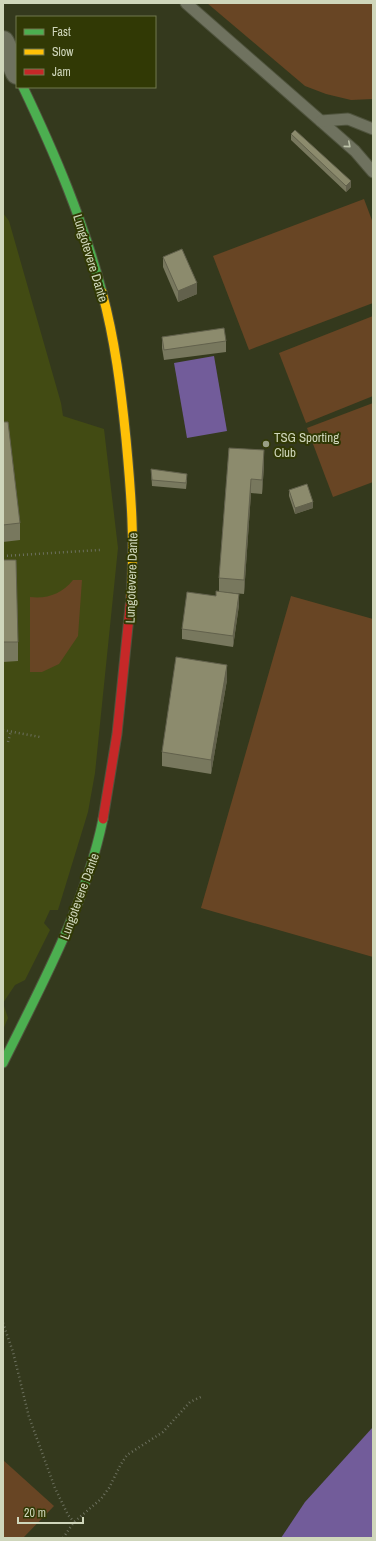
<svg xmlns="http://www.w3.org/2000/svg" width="376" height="1541" font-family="'Archivo Narrow',sans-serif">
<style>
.built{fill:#424b13}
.green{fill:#684524}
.water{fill:#725c9a}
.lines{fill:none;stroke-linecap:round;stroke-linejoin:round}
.lane-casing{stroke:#4f533d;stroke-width:13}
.street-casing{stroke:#4f533d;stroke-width:24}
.fast-casing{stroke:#4f533d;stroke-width:11}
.slow-casing{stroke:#4f533d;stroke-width:11}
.jam-casing{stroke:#4f533d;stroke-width:11}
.path{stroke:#6c705e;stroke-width:2.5;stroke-dasharray:1 3;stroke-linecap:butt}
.lane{stroke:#6f725f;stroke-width:11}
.street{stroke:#6f725f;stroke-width:22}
.fast{stroke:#4caf50;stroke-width:9}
.slow{stroke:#ffc107;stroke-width:9}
.jam{stroke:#c62828;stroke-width:9}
.wall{fill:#78785e}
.shaded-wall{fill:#62614c}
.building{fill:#8c8b6d;stroke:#62614c}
.oneway{stroke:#bcc2a9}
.poi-dot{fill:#999f84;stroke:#313905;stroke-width:1.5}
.labels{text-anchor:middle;stroke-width:4;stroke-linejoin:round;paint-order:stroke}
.street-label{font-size:13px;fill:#cfd6bb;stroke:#313905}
.poi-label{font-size:13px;fill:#cfd6bb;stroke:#313905;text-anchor:start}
</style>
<rect width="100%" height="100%" fill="#34391d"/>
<polygon class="built" points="3,213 9,221 61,403 63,416 104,429 118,548 95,773 88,812 58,910 50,910 44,923 50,930 25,980 15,985 3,1003 8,1018 3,1030"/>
<g class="green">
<polygon points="207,3 373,3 373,99 351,100 326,94 305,86"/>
<polygon points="364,199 373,223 373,303 249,350 213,256"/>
<polygon points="373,316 373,396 306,423 279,353"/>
<polygon points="373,403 373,482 333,497 307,428"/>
<path d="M73,580H82L78,636L59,664L42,672H30V597C47,599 62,594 73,580Z"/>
<polygon points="291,596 373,619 373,957 201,908"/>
<polygon points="3,1460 54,1506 23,1538 3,1538"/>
</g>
<g class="water">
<polygon points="214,356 227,431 187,438 174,363"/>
<polygon points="373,1427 373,1538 281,1538 305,1502"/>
</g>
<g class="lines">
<g class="lane-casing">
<g id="lane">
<polyline points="186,3 355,151 373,172"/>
<polyline points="321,121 348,119 373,129"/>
</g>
</g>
<g class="street-casing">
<polyline id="street" points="3,42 17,73"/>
</g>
<g class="fast-casing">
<g id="fast">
<path d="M23,87C55,154 83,220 102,292"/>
<path d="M3,1063C42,984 85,906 103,819"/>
</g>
</g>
<g class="slow-casing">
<path id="slow" d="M102,292C115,340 121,389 126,439C131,492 135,544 131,597"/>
</g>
<g class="jam-casing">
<polyline id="jam" points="103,819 117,734 131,597"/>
</g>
<g class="path">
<polyline points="3,556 100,550"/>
<polyline points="3,730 40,737"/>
<polyline points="8,742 11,731"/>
<polyline points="3,1323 13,1352 29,1417 55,1488 68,1515 74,1522"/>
<polyline points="63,1538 74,1522 101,1499 109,1488 121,1464 127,1455 163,1432 190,1402 203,1396"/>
</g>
<use href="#lane" class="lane"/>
<use href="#street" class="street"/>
<use href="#fast" class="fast"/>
<use href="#slow" class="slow"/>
<use href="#jam" class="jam"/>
</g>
<g class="wall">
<polygon points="291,134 351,187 346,192 291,140"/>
<polygon points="163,257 197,294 178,302 163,267"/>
<polygon points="162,337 226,341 226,352 164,360 162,348"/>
<polygon points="3,422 20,523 20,540 3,542"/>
<polygon points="229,448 264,465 262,494 251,493 244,594 223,592 239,605 233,647 182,639 182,629 216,596 219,592 219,578"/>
<polygon points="151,469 187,480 186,489 152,486"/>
<polygon points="289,490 313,508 295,514 289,496"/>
<polygon points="3,560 18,642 18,661 3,662"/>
<polygon points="227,680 211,774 162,766 162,752"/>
</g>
<g class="shaded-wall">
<polygon points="351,181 351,187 346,192 346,186"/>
<polygon points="197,283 197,294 178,302 178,291"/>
<polygon points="264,450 264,465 262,494 262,480"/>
<polygon points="251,479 251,493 244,594 244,580"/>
<polygon points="313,502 313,508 295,514 295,508"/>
<polygon points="239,594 239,605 233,647 233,636"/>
<polygon points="227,665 227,680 211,774 211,760"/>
</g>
<g class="building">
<polygon points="295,130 351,181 346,186 291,134"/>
<polygon points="182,249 197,283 178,291 163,257"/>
<polygon points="224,328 226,341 164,350 162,337"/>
<polygon points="3,422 8,422 20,523 3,525"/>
<polygon points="229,448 264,450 262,480 251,479 244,580 219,578"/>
<polygon points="151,469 187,474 186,483 152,480"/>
<polygon points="307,484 313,502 295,508 289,490"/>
<polygon points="3,560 16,560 18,642 3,642"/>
<polygon points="216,591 239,594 233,636 182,629 187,592 216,596"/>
<polygon points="176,657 227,665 211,760 162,752"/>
</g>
<defs><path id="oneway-chevron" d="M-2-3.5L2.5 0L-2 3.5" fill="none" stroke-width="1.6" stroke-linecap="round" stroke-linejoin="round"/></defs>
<use class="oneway" href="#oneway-chevron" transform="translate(348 145) rotate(41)"/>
<circle class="poi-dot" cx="266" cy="444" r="4"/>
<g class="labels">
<g class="street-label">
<text transform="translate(91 258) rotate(73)" y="5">Lungotevere Dante</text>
<text transform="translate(131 578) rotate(-88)" y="5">Lungotevere Dante</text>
<text transform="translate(79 896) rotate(-70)" y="5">Lungotevere Dante</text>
</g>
<g class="poi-label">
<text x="274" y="442">TSG Sporting<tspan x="274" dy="15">Club</tspan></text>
</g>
</g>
<rect width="376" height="1541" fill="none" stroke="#cfd6bb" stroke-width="8"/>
<rect x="16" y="16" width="140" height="72" fill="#313905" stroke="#70784e"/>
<rect x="24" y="29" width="20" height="6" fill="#4caf50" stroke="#70784e"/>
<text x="52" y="36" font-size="12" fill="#cfd6bb">Fast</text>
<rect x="24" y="49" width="20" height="6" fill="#ffc107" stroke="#70784e"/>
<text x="52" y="56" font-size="12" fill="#cfd6bb">Slow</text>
<rect x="24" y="69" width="20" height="6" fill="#c62828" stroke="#70784e"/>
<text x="52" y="76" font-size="12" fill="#cfd6bb">Jam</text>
<path d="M18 1517v6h65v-6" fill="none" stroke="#cfd6bb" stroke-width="2"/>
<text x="24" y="1517" font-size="12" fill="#cfd6bb" stroke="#313905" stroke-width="3" paint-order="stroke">20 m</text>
</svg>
